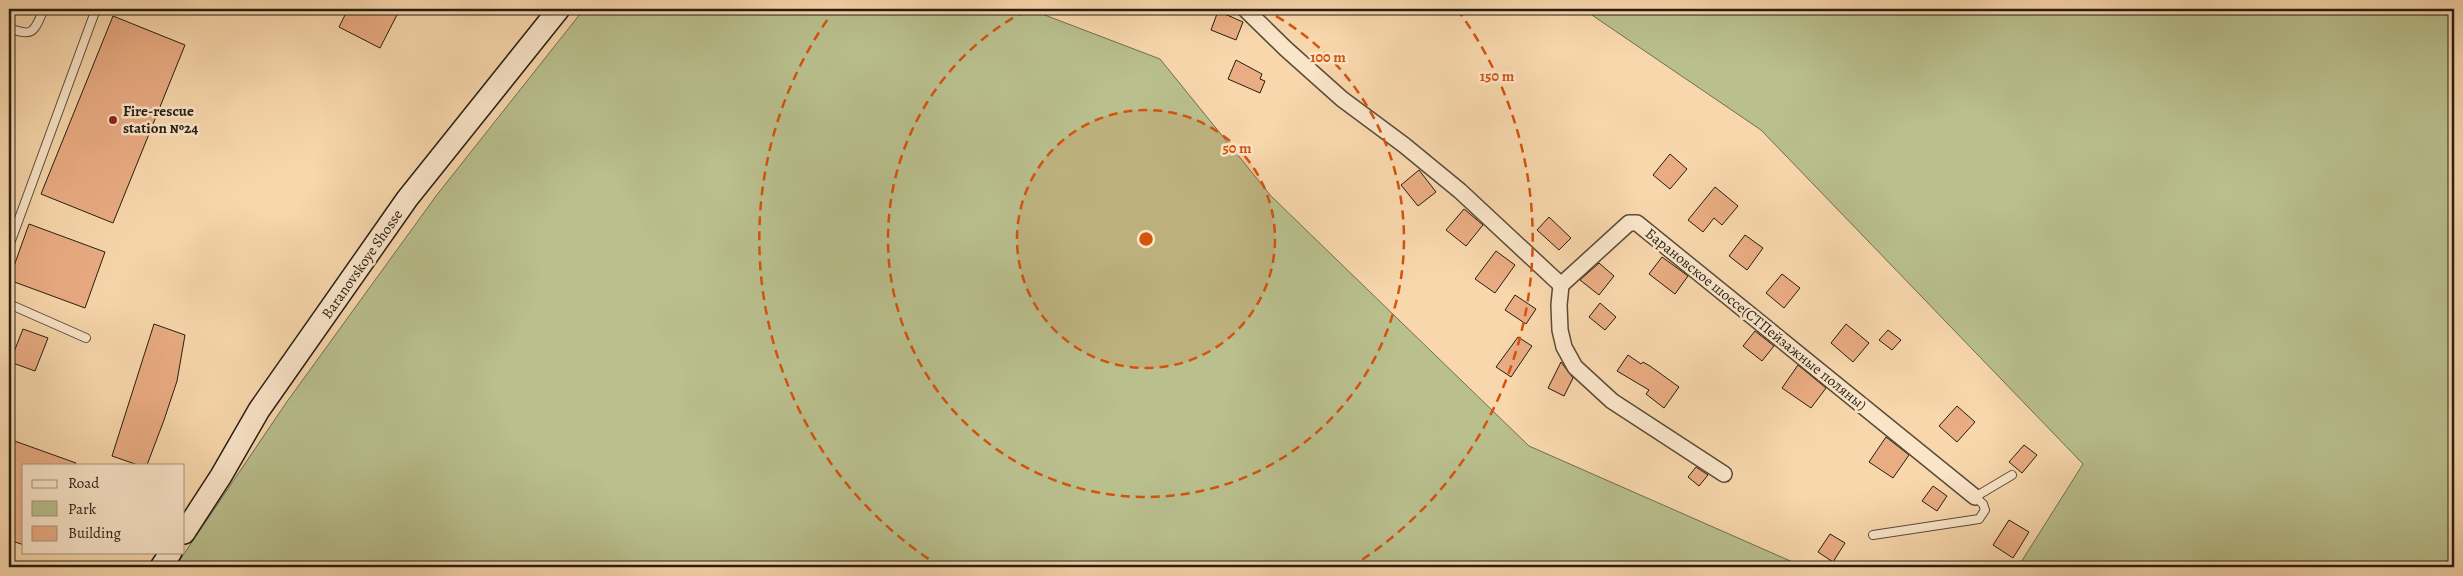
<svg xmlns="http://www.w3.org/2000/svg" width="2463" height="576" font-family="Alegreya,serif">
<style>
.green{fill:#b9bf8d;stroke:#706e50}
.building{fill:#eaac83;stroke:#261e13}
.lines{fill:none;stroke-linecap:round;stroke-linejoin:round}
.service-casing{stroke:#5a4c39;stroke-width:10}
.minor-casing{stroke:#5a4c39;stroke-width:18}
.secondary-casing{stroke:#261e13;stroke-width:24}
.service{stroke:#fae5c9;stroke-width:8}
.minor{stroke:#fae5c9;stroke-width:15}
.secondary{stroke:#fae5c9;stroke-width:21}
.ring{fill:none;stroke:#d5530d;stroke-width:2.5;stroke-dasharray:9 6}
.poi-dot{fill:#8f2418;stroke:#fae5c9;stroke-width:2}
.labels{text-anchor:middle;stroke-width:5;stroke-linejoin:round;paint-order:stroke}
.poi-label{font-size:15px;font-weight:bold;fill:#261e13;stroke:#fae5c9;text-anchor:start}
.street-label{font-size:15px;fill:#261e13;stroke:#fae5c9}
.centre{fill:#d5530d;stroke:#fae5c9;stroke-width:2.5}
.ring-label{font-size:15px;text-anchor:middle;font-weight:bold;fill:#d5530d;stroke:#fae5c9;stroke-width:5;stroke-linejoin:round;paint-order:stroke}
</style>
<rect width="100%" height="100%" fill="#f8d7ac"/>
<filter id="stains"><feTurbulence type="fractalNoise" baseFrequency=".004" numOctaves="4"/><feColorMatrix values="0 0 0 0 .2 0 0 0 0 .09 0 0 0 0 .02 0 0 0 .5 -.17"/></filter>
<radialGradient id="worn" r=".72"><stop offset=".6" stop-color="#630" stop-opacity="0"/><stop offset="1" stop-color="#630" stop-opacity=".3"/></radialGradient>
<g class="green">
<polygon points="584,9 1029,9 1160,59 1271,196 1529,446 1804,567 175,567 286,403 436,196"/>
<polygon points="1583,9 2454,9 2454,567 2018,567 2083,464 1761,130"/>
</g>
<g class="building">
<polygon points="348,9 400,9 380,48 339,27"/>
<polygon points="1218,11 1243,22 1236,40 1211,30"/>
<polygon points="113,16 185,45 113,223 41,194"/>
<polygon points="1236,60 1262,74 1260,79 1265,81 1260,93 1228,79"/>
<polygon points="1670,154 1687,169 1670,189 1653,175"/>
<polygon points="1419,170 1436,192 1418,206 1401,185"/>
<polygon points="1715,187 1738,206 1722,225 1714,218 1703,232 1688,220"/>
<polygon points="1464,209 1483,225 1466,246 1446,230"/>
<polygon points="1549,217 1571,238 1559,250 1537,230"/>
<polygon points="29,224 105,252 85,308 9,280"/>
<polygon points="1745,235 1763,248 1747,270 1729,256"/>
<polygon points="1496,251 1515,265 1495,293 1475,279"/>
<polygon points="1662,257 1688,276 1675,294 1649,274"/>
<polygon points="1599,263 1614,276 1599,295 1580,280"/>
<polygon points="1782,274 1800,288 1784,308 1766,293"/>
<polygon points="1515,295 1536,309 1526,324 1505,310"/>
<polygon points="1600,303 1616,317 1605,330 1589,317"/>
<polygon points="154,324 185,335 177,381 164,420 147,465 138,465 112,456"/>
<polygon points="1846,324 1869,343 1853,362 1831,343"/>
<polygon points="23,329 48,338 35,371 10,362"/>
<polygon points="1888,330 1901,340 1892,350 1879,340"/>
<polygon points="1755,331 1774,346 1762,361 1743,346"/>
<polygon points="1518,337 1532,346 1511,377 1496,367"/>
<polygon points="1628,355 1641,364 1643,362 1650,366 1679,387 1664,408 1646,394 1649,390 1617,371"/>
<polygon points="1561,362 1573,378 1564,396 1548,388"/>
<polygon points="1798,365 1826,388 1811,408 1782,388"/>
<polygon points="1957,406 1975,422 1957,442 1939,426"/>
<polygon points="1886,437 1909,455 1893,478 1869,462"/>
<polygon points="9,439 76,463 75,465 24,465 24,545 9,540"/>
<polygon points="2024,445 2037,455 2022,473 2009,462"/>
<polygon points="1696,467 1708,475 1699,486 1688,477"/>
<polygon points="1933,486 1947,496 1937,511 1922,501"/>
<polygon points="2009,520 2029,532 2013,558 1993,545"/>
<polygon points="1830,534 1845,543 1833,562 1818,552"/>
</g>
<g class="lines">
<g class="service-casing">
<g id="service">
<path d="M9,28C34,38 34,31 44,9"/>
<polyline points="9,246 96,9"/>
<polyline points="9,304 86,338"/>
<polyline points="1873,535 1979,519 1985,510 1983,504 1975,497 2012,475"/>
</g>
</g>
<g class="minor-casing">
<g id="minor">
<polyline points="1245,9 1286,49 1342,99 1404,145 1460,191 1561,285"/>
<polyline points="1724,474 1612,401 1575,367 1564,347 1560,330 1559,305 1561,285 1629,223 1637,223 1975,497"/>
</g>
</g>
<g class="secondary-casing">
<g id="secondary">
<polyline points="184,533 221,476 259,410 407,199 559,9"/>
<polyline points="161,567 171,552"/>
</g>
</g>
<use href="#service" class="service"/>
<use href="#minor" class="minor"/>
<use href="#secondary" class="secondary"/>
</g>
<circle cx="1146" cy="239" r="129" fill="#d5530d" fill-opacity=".12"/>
<g class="ring">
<circle cx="1146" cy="239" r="129"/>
<path d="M1263 9A258 258 0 1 1 1029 9"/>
<path d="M941 567A387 387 0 0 1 835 9M1457 9A387 387 0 0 1 1351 567"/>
</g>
<circle class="poi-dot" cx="113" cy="120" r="5"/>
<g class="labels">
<g class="poi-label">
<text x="123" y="116">Fire-rescue<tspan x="123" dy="17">station №24</tspan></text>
</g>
<g class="street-label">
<text transform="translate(362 264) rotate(-55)" y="5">Baranovskoye Shosse</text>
<text transform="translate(1756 319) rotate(39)" y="5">Барановское шоссе(СТПейзажные поляны)</text>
</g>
</g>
<circle cx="1146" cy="239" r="8" class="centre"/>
<g class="ring-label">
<text x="1328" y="62">100 m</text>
<text x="1497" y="81">150 m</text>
<text x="1237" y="153">50 m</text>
</g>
<rect width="2463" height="576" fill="none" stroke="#f8d7ac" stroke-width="30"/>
<rect x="10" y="10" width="2443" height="556" fill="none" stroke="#261e13" stroke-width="2.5"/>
<rect x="15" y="15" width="2433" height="546" fill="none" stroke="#261e13"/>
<rect x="22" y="464" width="162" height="90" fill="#fae5c9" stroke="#a59580"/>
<rect x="32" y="480" width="25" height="8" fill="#fae5c9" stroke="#a59580"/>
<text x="68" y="488" font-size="15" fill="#261e13">Road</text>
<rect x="32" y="501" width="25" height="15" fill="#b9bf8d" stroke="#a59580"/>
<text x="68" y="514" font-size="15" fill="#261e13">Park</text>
<rect x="32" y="526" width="25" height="15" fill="#eaac83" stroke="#a59580"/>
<text x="68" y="538" font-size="15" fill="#261e13">Building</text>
<rect width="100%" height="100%" filter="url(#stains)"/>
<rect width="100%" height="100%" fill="url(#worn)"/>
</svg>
